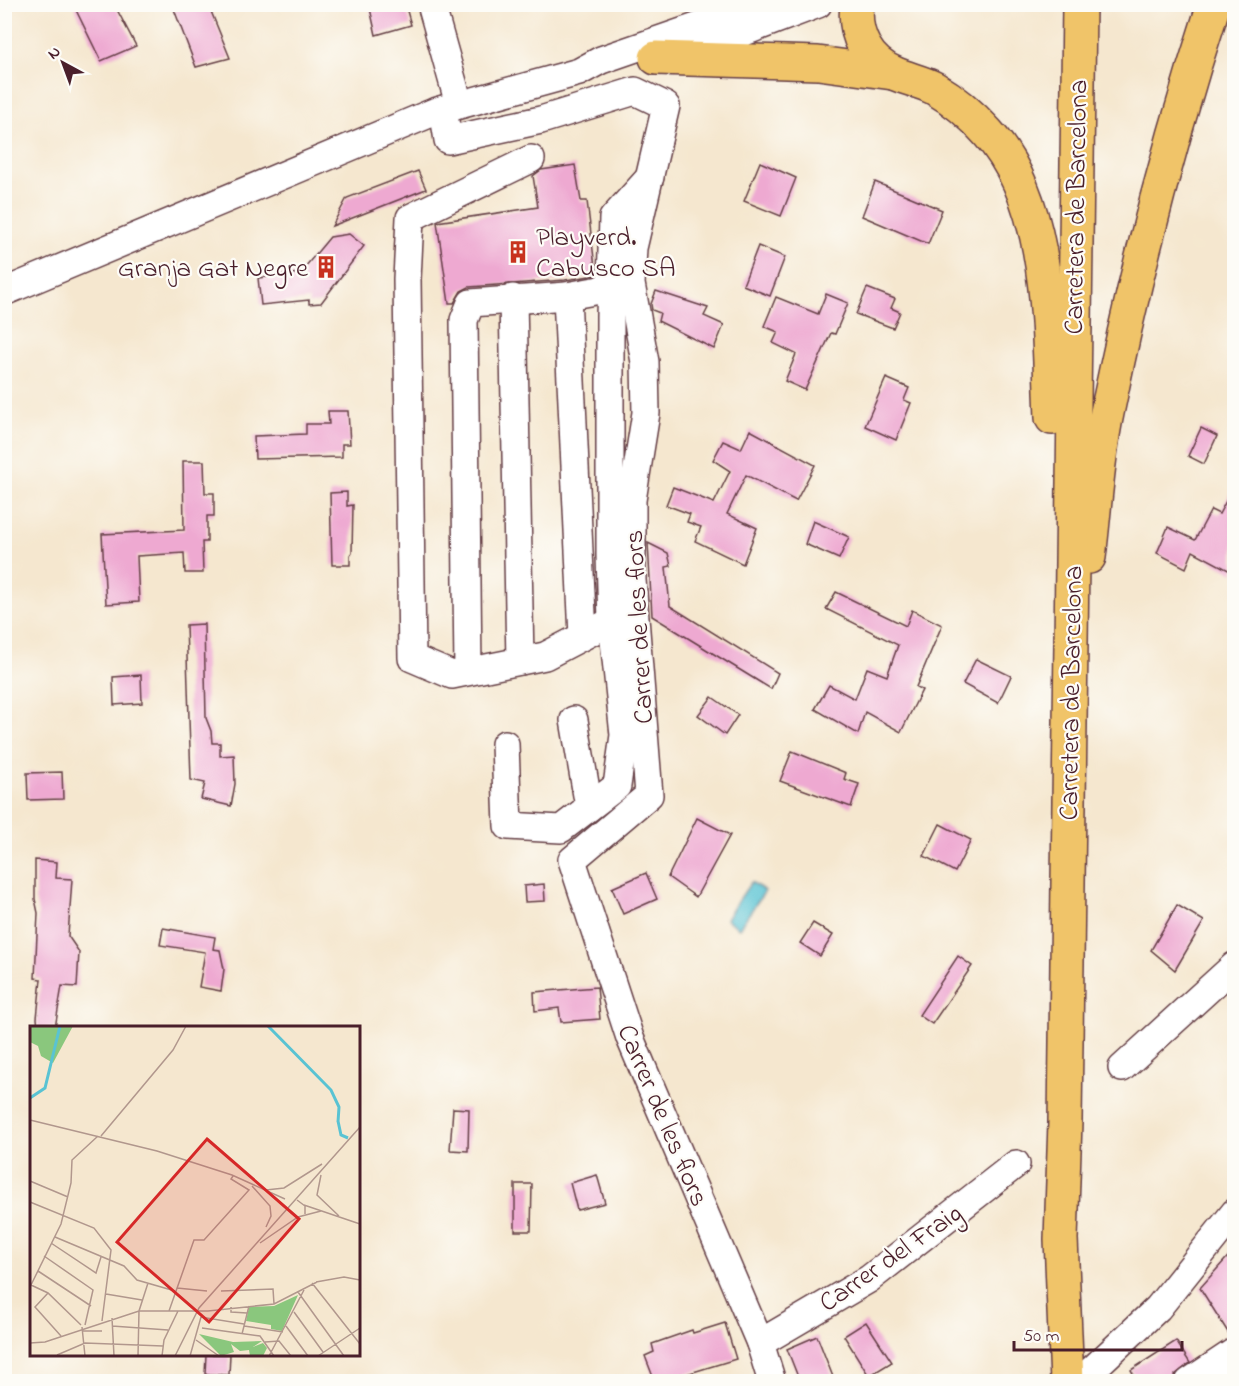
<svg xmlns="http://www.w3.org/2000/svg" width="1239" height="1386" font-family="'Indie Flower',sans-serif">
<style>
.water{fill:#59c3d3;stroke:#52717f;stroke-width:1.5}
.building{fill:#eea9d1}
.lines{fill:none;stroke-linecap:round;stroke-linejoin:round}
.minor-casing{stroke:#643d44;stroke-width:30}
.highway-casing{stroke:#643d44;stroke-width:36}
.minor{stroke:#fff;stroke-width:27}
.highway{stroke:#f0c469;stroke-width:33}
.labels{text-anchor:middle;stroke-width:4.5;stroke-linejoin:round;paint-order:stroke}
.street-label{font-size:27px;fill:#4a1f2b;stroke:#fdfcf7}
.poi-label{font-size:27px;fill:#4a1f2b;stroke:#fdfcf7;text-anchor:start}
.inset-river{fill:none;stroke:#59c3d3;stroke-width:3}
.inset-road{fill:none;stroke:#b1978d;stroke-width:1.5}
.view{fill:#d62828;fill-opacity:0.15;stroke:#d62828;stroke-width:3}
.inset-edge{fill:none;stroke:#4a1f2b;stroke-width:3}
</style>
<rect width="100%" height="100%" fill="#fdfcf7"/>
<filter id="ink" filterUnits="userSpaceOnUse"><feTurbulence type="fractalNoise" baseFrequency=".0167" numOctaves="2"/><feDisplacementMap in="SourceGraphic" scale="12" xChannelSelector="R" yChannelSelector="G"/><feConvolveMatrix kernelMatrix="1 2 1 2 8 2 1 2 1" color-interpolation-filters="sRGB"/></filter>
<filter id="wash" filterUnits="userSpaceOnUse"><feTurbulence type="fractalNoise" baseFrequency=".008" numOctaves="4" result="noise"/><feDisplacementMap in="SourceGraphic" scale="24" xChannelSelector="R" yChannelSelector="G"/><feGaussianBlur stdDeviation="1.35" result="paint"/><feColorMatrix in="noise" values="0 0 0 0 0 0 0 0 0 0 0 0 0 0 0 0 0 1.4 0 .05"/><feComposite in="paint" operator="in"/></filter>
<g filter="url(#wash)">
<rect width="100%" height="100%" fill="#f5e7cf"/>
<polygon class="water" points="751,882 765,891 739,928 726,919"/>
<g id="blocks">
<g class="building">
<polygon points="73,4 114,4 136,46 101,61"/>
<polygon points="172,4 208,4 230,58 196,67"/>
<polygon points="369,4 405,4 411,25 376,35"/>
<polygon points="760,162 796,178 781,216 744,201"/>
<polygon points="575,165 581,201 587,201 596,275 565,280 469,287 461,291 454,303 449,303 437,222 538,207 533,176 541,170"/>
<polygon points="418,171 426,189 332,226 347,198"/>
<polygon points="875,182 942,210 928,244 862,216"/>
<polygon points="349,234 364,246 321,303 309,304 309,300 261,305 258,278 300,273 330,237"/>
<polygon points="758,246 785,257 770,296 743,285"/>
<polygon points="867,288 895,299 891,308 900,312 893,328 856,314"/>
<polygon points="656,291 708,308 704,316 724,325 714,349 658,321 660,313 652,310 651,304"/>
<polygon points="826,294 848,303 835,334 831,333 805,390 785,381 796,354 773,343 778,332 764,326 776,297 818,314"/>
<polygon points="886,378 909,388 904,400 911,403 896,440 865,426"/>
<polygon points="328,411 348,411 350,444 342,444 342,457 255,459 254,436 306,434 306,424 329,424"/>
<polygon points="1201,428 1217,436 1204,464 1188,456"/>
<polygon points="750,430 815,465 796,501 746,475 727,514 757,528 743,564 695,541 701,527 687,522 690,514 666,505 673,487 714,503 730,471 713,460 723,441 741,449"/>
<polygon points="183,461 204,461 205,493 214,493 214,516 207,516 207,542 202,542 203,573 185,573 184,553 137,556 139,602 106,604 102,534 184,530"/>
<polygon points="1234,486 1234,573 1193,551 1186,568 1157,553 1168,527 1195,540 1211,510 1219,514"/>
<polygon points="347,492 347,506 353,505 352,552 350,555 350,565 332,565 330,493"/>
<polygon points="813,521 849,537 839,559 805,544"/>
<polygon points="648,543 668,553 671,566 666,567 670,606 778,673 771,689 652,616"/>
<polygon points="836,592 906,626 912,610 942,625 916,687 922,690 901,732 865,712 858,734 815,709 829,685 855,699 867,668 887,676 898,645 826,609"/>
<polygon points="204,624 206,718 211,731 212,743 220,743 220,756 234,755 235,784 231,806 201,799 205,783 191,780 186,625"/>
<polygon points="976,659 1011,676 998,703 963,684"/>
<polygon points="141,675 142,703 114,705 113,677"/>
<polygon points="712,697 738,715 725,735 698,715"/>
<polygon points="792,751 846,773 844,779 859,784 851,807 780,781"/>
<polygon points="62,772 63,799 28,800 27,773"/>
<polygon points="697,818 730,835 696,897 668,877"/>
<polygon points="940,824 971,840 955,872 924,856"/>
<polygon points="35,860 57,862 56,878 72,879 68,936 79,952 77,987 62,986 55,1028 38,1028 37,1018 41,979 35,978 38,913 35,899"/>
<polygon points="646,873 657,899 623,914 612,888"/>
<polygon points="544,884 545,901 525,902 524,886"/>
<polygon points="1177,905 1204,921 1175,970 1151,950"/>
<polygon points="813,923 833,935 820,956 800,943"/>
<polygon points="163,928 215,937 213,949 220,950 224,969 221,991 199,987 205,952 160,945"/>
<polygon points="958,956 972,966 932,1024 919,1015"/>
<polygon points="597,987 600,1019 561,1022 559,1008 535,1011 534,992"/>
<polygon points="453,1108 469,1109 468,1151 450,1150"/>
<polygon points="597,1175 605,1203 577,1210 570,1183"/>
<polygon points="515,1184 532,1184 531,1231 515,1231"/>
<polygon points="1234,1250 1234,1336 1231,1337 1200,1288"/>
<polygon points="866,1322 892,1362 869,1376 844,1336"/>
<polygon points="725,1323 736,1359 680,1376 682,1382 655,1382 645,1356 654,1352 652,1344 692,1330 693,1333"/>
<polygon points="817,1336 835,1382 800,1382 787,1349"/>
<polygon points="1176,1341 1190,1363 1175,1375 1174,1382 1138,1382 1131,1370"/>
<polygon points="206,1354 230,1354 229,1375 205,1374"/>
</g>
</g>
</g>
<g filter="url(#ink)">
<use href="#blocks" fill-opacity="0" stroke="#643d44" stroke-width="1.5"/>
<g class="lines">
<g class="minor-casing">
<g id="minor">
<polyline points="431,4 459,104"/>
<polyline points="679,52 715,43 818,4"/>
<polyline points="443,109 448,140 541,120 635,91 666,106 633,248 631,284 645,362 646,413 632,500 632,580 649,795 572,860 630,1038 760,1343 772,1382"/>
<polyline points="531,159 410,218 407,279 412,658 452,675 545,656 612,621"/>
<polyline points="4,292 434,112 579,72 601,60 763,4"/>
<polyline points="567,296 583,636"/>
<polyline points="513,298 520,661"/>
<polyline points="468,671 464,320 471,303 567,296 611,288"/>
<polyline points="574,720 589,807"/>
<polyline points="505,744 508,826 561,829 617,786 624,735 612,621 610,555 610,316 613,218 650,177"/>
<polyline points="1122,1068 1234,966"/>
<polyline points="760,1343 869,1279 1016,1164"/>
<polyline points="1079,1382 1158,1308 1234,1213"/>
<polyline points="1189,1382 1234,1352"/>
</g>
</g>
<g class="highway-casing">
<g id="highway">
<path d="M857,4C853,35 867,62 896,74C908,79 922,82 934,88C953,99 972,115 987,132C1052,203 1048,327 1052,418"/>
<polyline points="656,58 818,63 893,73"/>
<path d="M1089,557C1095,510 1097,460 1107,413C1135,275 1170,139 1214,4"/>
<polyline points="1067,1382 1061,1239 1065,1122 1079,4"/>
</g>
</g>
<use href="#minor" class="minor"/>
<use href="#highway" class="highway"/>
</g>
</g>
<defs>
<g id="building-bare" transform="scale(1.8)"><path d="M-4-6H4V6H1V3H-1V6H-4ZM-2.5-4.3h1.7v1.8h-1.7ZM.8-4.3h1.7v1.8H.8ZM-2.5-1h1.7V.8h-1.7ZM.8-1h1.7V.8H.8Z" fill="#c8321e" stroke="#fdfcf7" stroke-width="2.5" paint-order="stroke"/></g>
</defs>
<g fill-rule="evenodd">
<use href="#building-bare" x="518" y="252"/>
<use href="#building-bare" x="326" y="267"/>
</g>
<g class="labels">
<g class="street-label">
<text transform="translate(1075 207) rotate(-89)" y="9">Carretera de Barcelona</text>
<text transform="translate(638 627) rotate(-93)" y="9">Carrer de les flors</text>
<text transform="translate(1070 693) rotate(-89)" y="9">Carretera de Barcelona</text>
<text transform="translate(664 1115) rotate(67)" y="9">Carrer de les flors</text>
<text transform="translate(890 1257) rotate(-35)" y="9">Carrer del Fraig</text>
</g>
<g class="poi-label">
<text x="536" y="245">Playverd.<tspan x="536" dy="31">Cabusco SA</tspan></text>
<text x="308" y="276" text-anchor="end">Granja Gat Negre</text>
</g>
</g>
<g transform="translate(30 1026)">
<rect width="330" height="330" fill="#f5e7cf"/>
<path d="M0,0H43L23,37L11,30L8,20L0,16ZM268,269L252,305L241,303V299L216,295L219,281L244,280ZM169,308L203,316L232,315L223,321L233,317L237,322L233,330H220L219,324L210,325L201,318L204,326L191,330Z" fill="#8ac77d"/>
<path class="inset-river" d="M238,0L301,64L309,81L308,96M0,72L15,62L30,0M308,95L311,109L318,112"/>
<path class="inset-road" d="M0,94L127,125L202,149L255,173M71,110L143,24L156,0M291,149L287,169L309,190M0,155L38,171M222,160L240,180L241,190L236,201M236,164L254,162L292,138M267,174L275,180V188M0,176L64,202L81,224L72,295M274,179L330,198M25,211L94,240L107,254L145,265M21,217L66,247L71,231M230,217L268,191L291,185M14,230L63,264L55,299M8,245L61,280M286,256L314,251L330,254M282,257L330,318M1,259L18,267L51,299M0,261L31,198L41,157L42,134L68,110M147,262L177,265M191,265L243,263L244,278M268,266L314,330M18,267L5,281L31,310M76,268L112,274M201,281V286L217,287M139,285L164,214H174L219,164L201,153L203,150M264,286L293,326M82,292L84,330M82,300L138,304M214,300L253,306M256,300L278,330M52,301L55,330M172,302L230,310L244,330M53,305H72M212,308L219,280M166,314L189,330M235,316L249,315L261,330M0,317L15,316L109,285H178L244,278L287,256M27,329L55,317L133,320M108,330L109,285L118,257M132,330L134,314L148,285M145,330L169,282L330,101M160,330L171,291L214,298M239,330L274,264M288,330L330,302"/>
<path class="view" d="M177,113L269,193L179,296L87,216Z"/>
<rect width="330" height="330" class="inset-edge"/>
</g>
<rect width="1239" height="1386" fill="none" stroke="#fdfcf7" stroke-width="24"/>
<g transform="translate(63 63) rotate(319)" stroke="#fdfcf7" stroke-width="4.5" paint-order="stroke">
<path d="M0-4.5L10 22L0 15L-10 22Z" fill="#4a1f2b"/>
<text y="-9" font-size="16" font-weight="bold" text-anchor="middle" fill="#4a1f2b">N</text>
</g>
<path d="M1014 1341v9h168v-9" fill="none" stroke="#4a1f2b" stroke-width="3"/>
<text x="1023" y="1341" font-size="18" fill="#4a1f2b" stroke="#fdfcf7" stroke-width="4.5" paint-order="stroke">50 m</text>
</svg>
